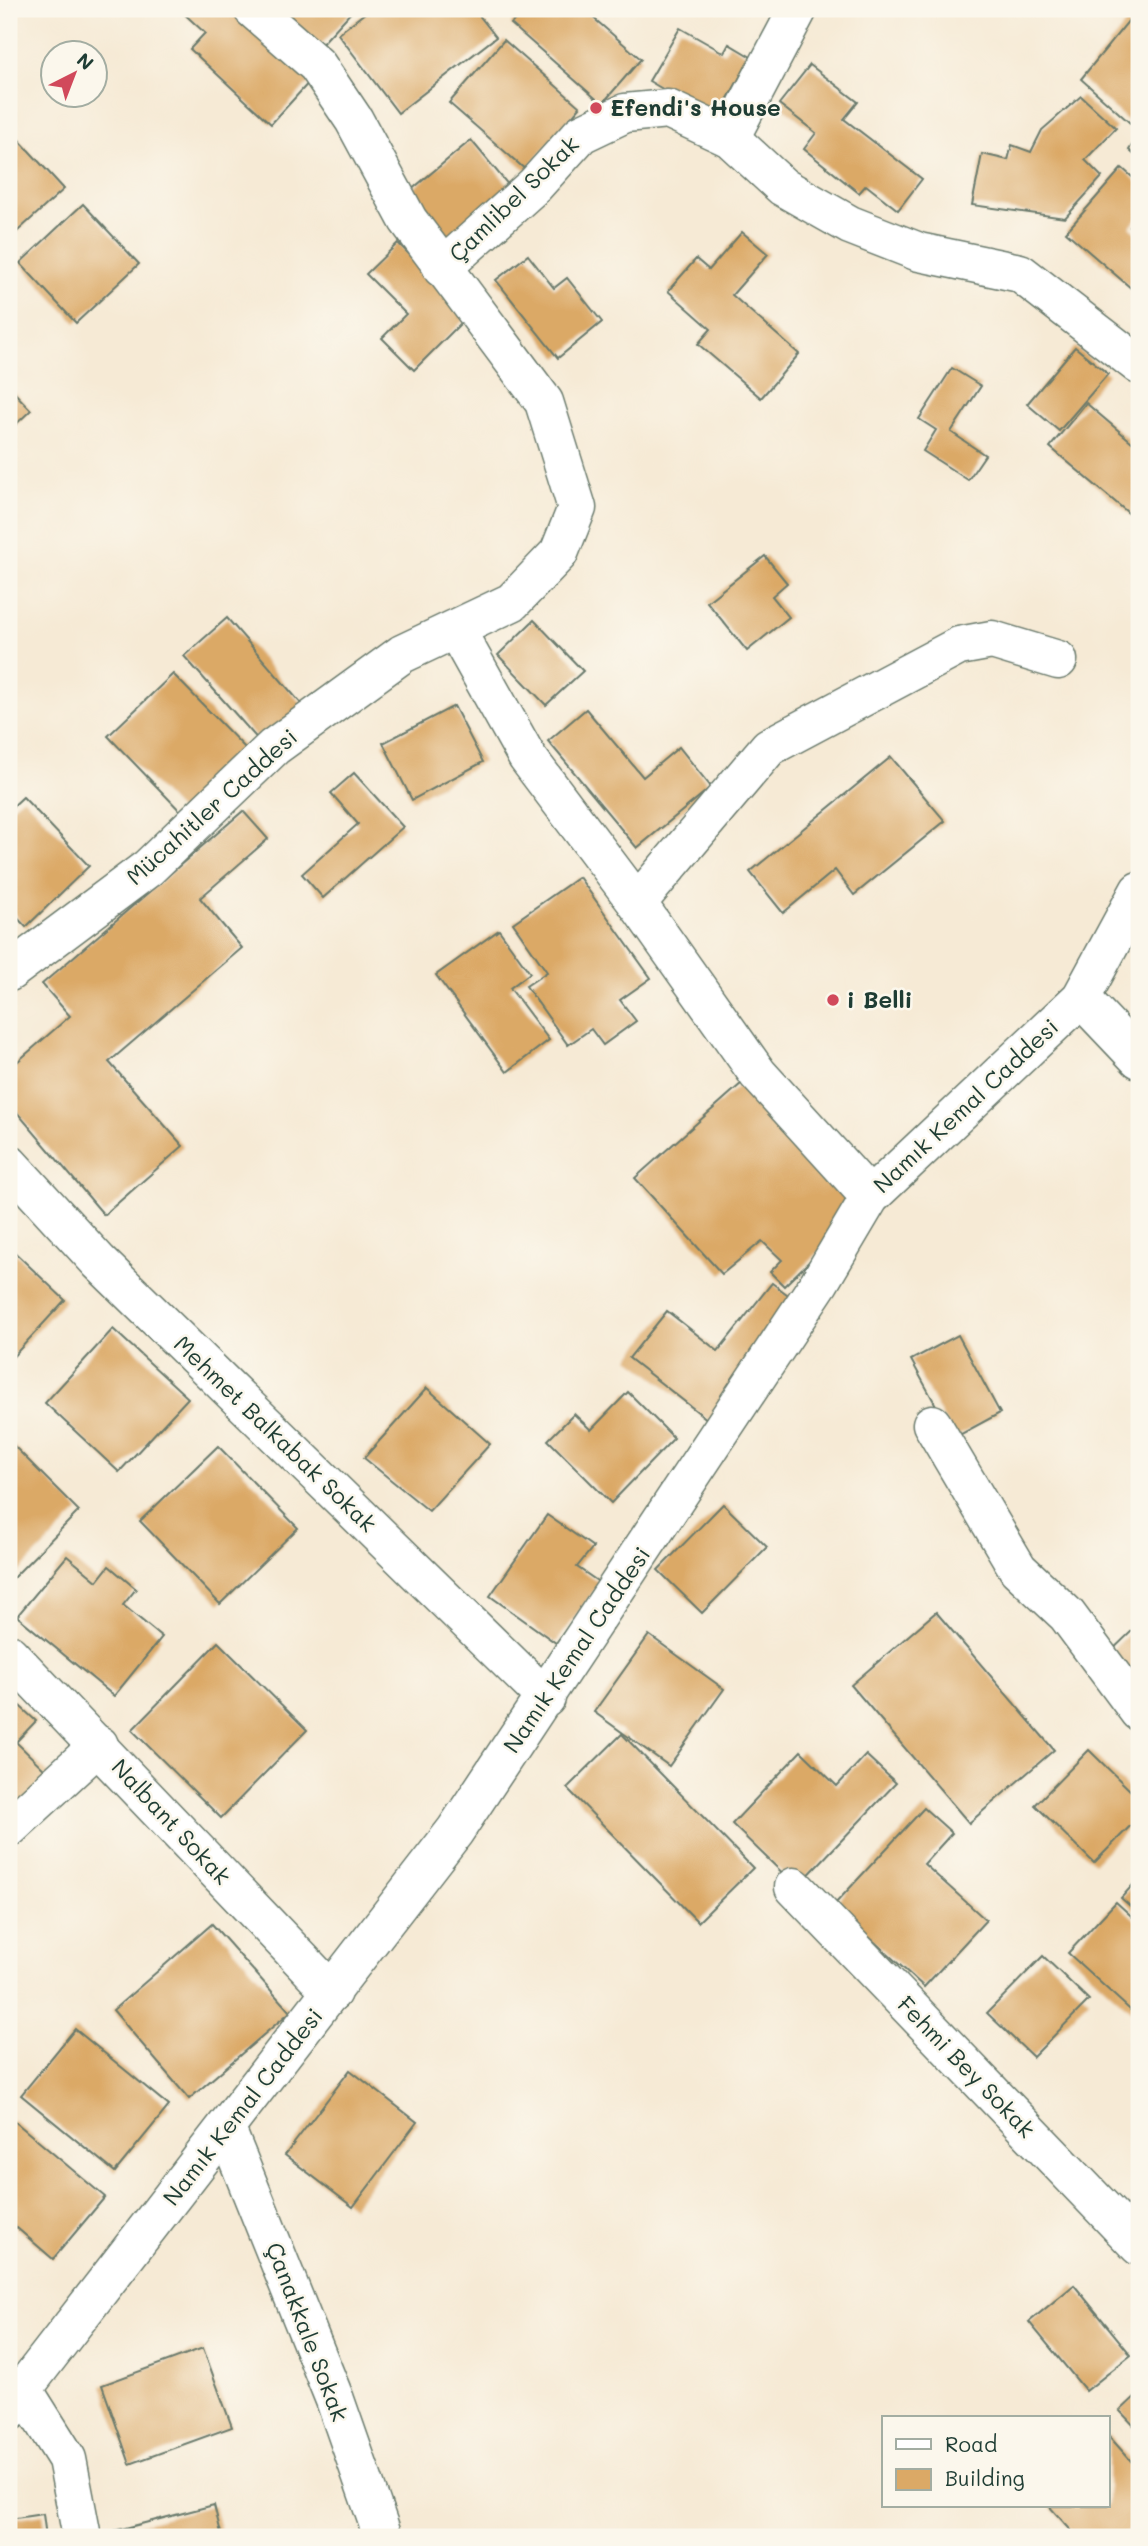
<svg xmlns="http://www.w3.org/2000/svg" width="1148" height="2546" font-family="Mali,sans-serif">
<style>
.building{fill:#dba966}
.lines{fill:none;stroke-linecap:round;stroke-linejoin:round}
.minor-casing{stroke:#6a7a6c;stroke-width:41}
.minor{stroke:#fff;stroke-width:38}
.poi-dot{fill:#d1495b;stroke:#fbf7ec;stroke-width:2.5}
.labels{text-anchor:middle;stroke-width:5;stroke-linejoin:round;paint-order:stroke}
.poi-label{font-size:23px;font-weight:bold;fill:#1f3d34;stroke:#fbf7ec;text-anchor:start}
.street-label{font-size:23px;fill:#1f3d34;stroke:#fbf7ec}
</style>
<rect width="100%" height="100%" fill="#fbf7ec"/>
<filter id="ink" filterUnits="userSpaceOnUse"><feTurbulence type="fractalNoise" baseFrequency=".0143" numOctaves="2"/><feDisplacementMap in="SourceGraphic" scale="14" xChannelSelector="R" yChannelSelector="G"/><feConvolveMatrix kernelMatrix="1 2 1 2 8 2 1 2 1" color-interpolation-filters="sRGB"/></filter>
<filter id="wash" filterUnits="userSpaceOnUse"><feTurbulence type="fractalNoise" baseFrequency=".00686" numOctaves="4" result="noise"/><feDisplacementMap in="SourceGraphic" scale="28" xChannelSelector="R" yChannelSelector="G"/><feGaussianBlur stdDeviation="1.57" result="paint"/><feColorMatrix in="noise" values="0 0 0 0 0 0 0 0 0 0 0 0 0 0 0 0 0 1.4 0 .05"/><feComposite in="paint" operator="in"/></filter>
<g filter="url(#wash)">
<rect width="100%" height="100%" fill="#f6ead5"/>
<g id="blocks">
<g class="building">
<polygon points="179,9 235,9 312,79 271,124 190,49 205,33"/>
<polygon points="277,9 354,9 319,47"/>
<polygon points="370,9 474,9 496,37 398,113 338,34"/>
<polygon points="524,9 583,9 641,59 602,104 511,24"/>
<polygon points="1138,9 1139,9 1139,131 1081,79"/>
<polygon points="680,28 724,53 729,44 751,57 716,120 649,81"/>
<polygon points="504,40 580,107 526,170 449,103"/>
<polygon points="810,65 858,102 844,119 922,179 898,210 866,185 859,193 804,149 816,133 779,104"/>
<polygon points="1081,96 1116,128 1085,160 1102,177 1065,218 972,205 982,154 1008,160 1012,145 1031,152 1042,130"/>
<polygon points="9,129 64,189 9,239"/>
<polygon points="1139,134 1139,159 1129,150"/>
<polygon points="471,140 515,193 448,249 404,196"/>
<polygon points="1122,168 1139,183 1139,216 1130,227 1139,235 1139,295 1066,232"/>
<polygon points="83,204 139,264 76,323 20,263"/>
<polygon points="742,232 768,254 732,295 799,354 761,398 698,344 711,329 668,291 696,259 709,270"/>
<polygon points="398,243 469,315 414,370 382,338 406,314 366,274"/>
<polygon points="528,255 554,288 567,278 602,322 558,358 496,280"/>
<polygon points="1075,347 1108,374 1059,431 1027,404"/>
<polygon points="952,368 981,386 951,432 985,455 968,480 923,451 936,430 919,419"/>
<polygon points="9,387 31,410 9,431"/>
<polygon points="1086,403 1139,448 1139,522 1050,447"/>
<polygon points="765,556 787,583 772,596 789,617 747,651 707,602"/>
<polygon points="227,618 304,707 262,744 184,656"/>
<polygon points="534,620 583,671 546,705 498,655"/>
<polygon points="173,674 251,754 186,817 108,736"/>
<polygon points="454,706 483,762 412,800 383,743"/>
<polygon points="586,709 643,777 679,747 711,787 637,848 548,741"/>
<polygon points="891,757 945,821 854,895 835,870 783,913 750,872"/>
<polygon points="354,773 403,827 323,898 302,874 358,824 331,793"/>
<polygon points="23,797 89,866 26,927 9,909 9,810"/>
<polygon points="243,811 268,839 200,898 242,948 109,1062 183,1146 104,1215 9,1103 9,1069 70,1016 42,984"/>
<polygon points="579,877 651,978 620,1000 636,1021 603,1045 591,1029 568,1045 526,986 547,972 513,923"/>
<polygon points="499,930 530,973 510,988 549,1040 507,1072 436,975"/>
<polygon points="742,1083 859,1213 784,1286 770,1272 782,1260 762,1241 722,1274 635,1178"/>
<polygon points="9,1247 65,1300 9,1361"/>
<polygon points="772,1283 803,1306 712,1423 629,1358 667,1311 718,1351"/>
<polygon points="113,1329 188,1398 119,1472 45,1403"/>
<polygon points="958,1335 1000,1413 954,1438 911,1360"/>
<polygon points="427,1388 490,1444 429,1511 364,1458"/>
<polygon points="628,1392 674,1438 611,1503 548,1440 574,1414 591,1430"/>
<polygon points="9,1441 79,1511 9,1582"/>
<polygon points="218,1446 298,1528 220,1604 140,1521"/>
<polygon points="723,1504 767,1547 702,1613 658,1570"/>
<polygon points="547,1515 593,1547 577,1567 600,1583 556,1643 490,1596"/>
<polygon points="67,1556 97,1581 109,1566 136,1589 123,1605 162,1637 114,1696 17,1616"/>
<polygon points="936,1612 1054,1750 969,1823 851,1685"/>
<polygon points="1139,1624 1139,1690 1107,1655"/>
<polygon points="649,1635 724,1689 669,1766 594,1712"/>
<polygon points="218,1642 307,1730 221,1818 132,1730"/>
<polygon points="9,1696 36,1721 16,1742 50,1775 9,1819"/>
<polygon points="622,1734 753,1868 698,1922 567,1788"/>
<polygon points="1089,1750 1139,1799 1139,1817 1094,1863 1035,1805"/>
<polygon points="801,1751 837,1786 866,1755 896,1783 797,1887 732,1824"/>
<polygon points="924,1808 952,1833 924,1864 986,1920 924,1987 834,1905"/>
<polygon points="1139,1878 1139,1914 1121,1898"/>
<polygon points="1116,1902 1139,1923 1139,2018 1068,1953"/>
<polygon points="212,1924 290,2012 189,2099 113,2010"/>
<polygon points="1043,1956 1089,2000 1033,2057 987,2013"/>
<polygon points="75,2029 169,2106 115,2172 21,2095"/>
<polygon points="350,2070 417,2122 353,2207 285,2155"/>
<polygon points="13,2120 105,2197 53,2259 9,2221 9,2124"/>
<polygon points="1074,2285 1131,2355 1086,2391 1029,2322"/>
<polygon points="203,2348 232,2427 130,2464 102,2385"/>
<polygon points="1139,2393 1139,2431 1120,2411"/>
<polygon points="1108,2435 1139,2470 1139,2521 1121,2537 1077,2537 1049,2506 1108,2506"/>
<polygon points="214,2505 222,2537 112,2537 110,2532"/>
<polygon points="43,2514 46,2537 9,2537 9,2519"/>
</g>
</g>
</g>
<g filter="url(#ink)">
<use href="#blocks" fill-opacity="0" stroke="#6a7a6c" stroke-width="2"/>
<g class="lines">
<g class="minor-casing">
<g id="minor">
<polyline points="730,138 798,9"/>
<polyline points="442,268 535,185 581,134 625,113 668,109 730,138 783,187 850,225 919,252 1020,273 1139,365"/>
<polyline points="456,630 527,757 637,903 758,1074 870,1197"/>
<polyline points="637,903 769,747 959,646 992,640 1058,660"/>
<polyline points="9,972 148,868 274,747 402,654 512,602 559,553 577,508 544,402 408,220 354,120 317,65 253,9"/>
<polyline points="1081,998 1139,1059"/>
<polyline points="9,1164 99,1262 546,1698"/>
<polyline points="932,1424 1018,1569 1067,1615 1139,1712"/>
<polyline points="9,1654 332,1992"/>
<polyline points="9,1828 99,1745"/>
<polyline points="794,1887 1139,2246"/>
<polyline points="226,2129 335,2400 383,2537"/>
<polyline points="23,2389 67,2459 82,2537"/>
<polyline points="9,2412 23,2389 455,1831 819,1283 870,1197 1081,998 1139,891"/>
</g>
</g>
<use href="#minor" class="minor"/>
</g>
</g>
<g class="poi-dot">
<circle cx="596" cy="108" r="7"/>
<circle cx="833" cy="1000" r="7"/>
</g>
<g class="labels">
<g class="poi-label">
<text x="610" y="116">Efendi's House</text>
<text x="847" y="1008">i Belli</text>
</g>
<g class="street-label">
<text transform="translate(514 199) rotate(-44)" y="8">Çamlibel Sokak</text>
<text transform="translate(212 807) rotate(-42)" y="8">Mücahitler Caddesi</text>
<text transform="translate(966 1106) rotate(-43)" y="8">Namık Kemal Caddesi</text>
<text transform="translate(275 1434) rotate(44)" y="8">Mehmet Balkabak Sokak</text>
<text transform="translate(577 1650) rotate(-56)" y="8">Namık Kemal Caddesi</text>
<text transform="translate(171 1822) rotate(47)" y="8">Nalbant Sokak</text>
<text transform="translate(966 2067) rotate(46)" y="8">Fehmi Bey Sokak</text>
<text transform="translate(243 2107) rotate(-52)" y="8">Namık Kemal Caddesi</text>
<text transform="translate(307 2332) rotate(69)" y="8">Çanakkale Sokak</text>
</g>
</g>
<rect width="1148" height="2546" fill="none" stroke="#fbf7ec" stroke-width="35"/>
<rect x="882" y="2416" width="228" height="91" fill="#fbf7ec" stroke="#a3ada2" stroke-width="2"/>
<rect x="896" y="2439" width="35" height="10" fill="#ffffff" stroke="#a3ada2" stroke-width="2"/>
<text x="945" y="2452" font-size="21" fill="#1f3d34">Road</text>
<rect x="896" y="2469" width="35" height="21" fill="#dba966" stroke="#a3ada2" stroke-width="2"/>
<text x="945" y="2486" font-size="21" fill="#1f3d34">Building</text>
<g transform="translate(74 74) rotate(42)"><circle r="33" fill="#fbf7ec" stroke="#a3ada2" stroke-width="2"/>
<path d="M0-5L12 26L0 18L-12 26Z" fill="#d1495b"/>
<text y="-10" font-size="19" font-weight="bold" text-anchor="middle" fill="#1f3d34">N</text>
</g>
</svg>
